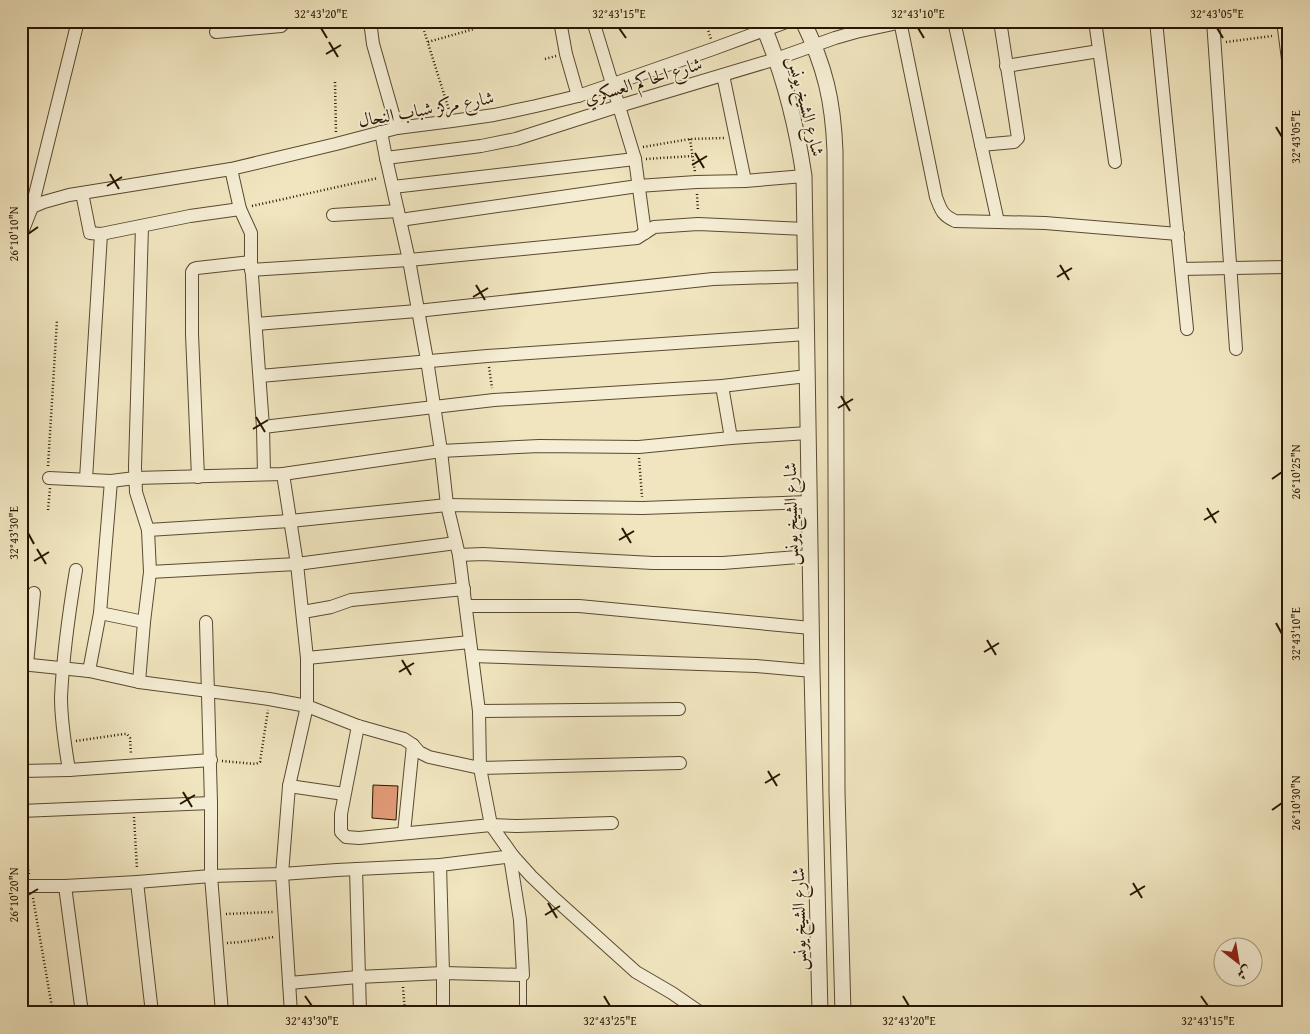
<svg xmlns="http://www.w3.org/2000/svg" width="1310" height="1034" font-family="'Gentium Book Plus',Amiri,serif">
<style>
.building{fill:#e19976;stroke:#281601}
.lines{fill:none;stroke-linecap:round;stroke-linejoin:round}
.service-casing{stroke:#5a4a30;stroke-width:8}
.minor-casing{stroke:#5a4a30;stroke-width:14}
.tertiary-casing{stroke:#5a4a30;stroke-width:17}
.path{stroke:#281601;stroke-width:2.5;stroke-dasharray:1 2.5;stroke-linecap:butt}
.service{stroke:#f5eed5;stroke-width:6}
.minor{stroke:#f5eed5;stroke-width:12}
.tertiary{stroke:#f5eed5;stroke-width:15}
.ticks{fill:none;stroke:#281601;stroke-width:2}
.labels{text-anchor:middle;stroke-width:4;stroke-linejoin:round;paint-order:stroke}
.street-label{font-size:18px;fill:#281601;stroke:#f5eed5}
.neatline{fill:none;stroke:#281601;stroke-width:2}
.ticks-label{font-size:12px;text-anchor:middle;fill:#281601}
</style>
<rect width="100%" height="100%" fill="#f0e5bf"/>
<filter id="stains"><feTurbulence type="fractalNoise" baseFrequency=".004" numOctaves="4"/><feColorMatrix values="0 0 0 0 .2 0 0 0 0 .09 0 0 0 0 .02 0 0 0 .5 -.17"/></filter>
<radialGradient id="worn" r=".72"><stop offset=".6" stop-color="#630" stop-opacity="0"/><stop offset="1" stop-color="#630" stop-opacity=".3"/></radialGradient>
<polygon class="building" points="373,785 398,786 396,820 372,818"/>
<g class="lines">
<g class="service-casing">
<polyline id="service" points="523,975 523,1013"/>
</g>
<g class="minor-casing">
<g id="minor">
<polyline points="370,21 373,44 397,128"/>
<polyline points="560,21 566,54 578,96"/>
<polyline points="593,21 635,159 645,233"/>
<path d="M900,21L936,197C941,210 942,215 955,221L1045,223L1178,234"/>
<polyline points="954,21 998,222"/>
<polyline points="1095,21 1115,162"/>
<polyline points="1156,21 1187,329"/>
<polyline points="1213,21 1236,349"/>
<polyline points="1283,21 1289,67"/>
<polyline points="216,32 281,26 284,23 284,21"/>
<polyline points="1006,66 1099,51"/>
<polyline points="723,75 745,181"/>
<polyline points="381,132 386,158 409,260 427,360 441,451 447,505 459,555 479,711 480,768 491,825 513,856 531,876 555,899 636,972 672,993 701,1013"/>
<polyline points="981,145 1014,142 1018,138 1000,21"/>
<polyline points="386,158 481,146 516,139 619,106 776,59 835,38 856,32 907,21"/>
<polyline points="231,169 240,209 251,233 251,262 263,427 264,474"/>
<polyline points="393,187 635,159"/>
<polyline points="82,193 90,233 101,234 190,216 240,209"/>
<polyline points="32,207 44,202 69,195 231,169 336,144 397,128 452,121 494,115 536,106 578,96 613,84 713,49 789,21"/>
<polyline points="333,215 398,211"/>
<polyline points="400,220 638,186 696,182 745,181 804,176"/>
<polyline points="21,235 32,207 78,21"/>
<polyline points="1181,269 1289,267"/>
<polyline points="251,270 409,260 637,238 654,227 698,224 805,229"/>
<polyline points="256,324 417,311 713,279 806,276"/>
<polyline points="260,376 487,356 807,334"/>
<polyline points="722,386 731,438"/>
<polyline points="263,427 494,400 722,386 807,376"/>
<polyline points="283,474 297,564 307,658 307,706 289,786 282,874 291,1013"/>
<polyline points="198,477 192,334 192,272 194,269 197,268 251,262"/>
<polyline points="49,478 111,481 135,478 283,474 441,451 539,446 639,447 731,438 808,433"/>
<polyline points="86,479 101,234"/>
<polyline points="148,530 290,521 447,505 643,508 809,502"/>
<polyline points="459,555 483,554 653,563 723,563 810,556"/>
<polyline points="150,572 297,564 456,543"/>
<polyline points="466,606 579,606 811,628"/>
<polyline points="303,612 331,607 351,600 464,589"/>
<polyline points="100,613 144,622"/>
<polyline points="206,622 211,803 211,876 222,1013"/>
<polyline points="472,656 756,666 812,671"/>
<polyline points="307,658 470,642"/>
<polyline points="21,664 89,671 139,682 269,699 307,706 358,726 404,739 413,745 419,752 429,757 480,768 680,763"/>
<polyline points="27,664 34,593"/>
<polyline points="89,671 100,613 111,481"/>
<polyline points="139,682 144,622 150,572 148,530 136,492 135,467 142,226"/>
<polyline points="479,711 679,709"/>
<polyline points="358,726 341,814 341,832 346,837 359,838 491,825 517,826 612,823"/>
<path d="M69,770C65,746 61,721 61,697C63,655 69,612 76,570"/>
<polyline points="21,771 69,770 211,760"/>
<polyline points="289,786 344,794"/>
<polyline points="21,811 211,803"/>
<polyline points="404,833 413,745"/>
<polyline points="440,865 443,973 443,1013"/>
<polyline points="356,869 360,1013"/>
<polyline points="137,882 152,1013"/>
<polyline points="21,886 65,886 137,882 211,876 282,874 337,870 440,865 513,856"/>
<polyline points="65,886 82,1013"/>
<polyline points="289,983 358,977 443,973 523,975 520,920 510,857"/>
</g>
</g>
<g class="tertiary-casing">
<g id="tertiary">
<path d="M761,21C783,71 796,122 804,176L812,671L820,1013"/>
<path d="M803,21C825,67 833,100 835,151L837,792L843,1013"/>
</g>
</g>
<g class="path">
<polyline points="421,21 449,110"/>
<polyline points="705,21 711,39"/>
<polyline points="428,42 474,29 477,25 477,21"/>
<polyline points="1226,42 1272,36"/>
<polyline points="545,59 556,56"/>
<polyline points="335,82 336,133"/>
<polyline points="690,139 695,172"/>
<polyline points="643,147 690,139 724,138"/>
<polyline points="646,159 692,156"/>
<polyline points="697,194 698,211"/>
<polyline points="252,206 378,178"/>
<polyline points="489,367 492,388"/>
<polyline points="639,458 642,497"/>
<polyline points="48,466 57,320"/>
<polyline points="48,510 50,488"/>
<polyline points="76,741 124,734 127,734 130,738 131,754"/>
<polyline points="222,761 256,764 260,762 268,710"/>
<polyline points="134,817 137,869"/>
<polyline points="22,821 29,875"/>
<polyline points="33,898 53,1013"/>
<polyline points="226,914 273,912"/>
<polyline points="227,943 241,942 274,937"/>
<polyline points="403,987 405,1013"/>
</g>
<use href="#service" class="service"/>
<use href="#minor" class="minor"/>
<use href="#tertiary" class="tertiary"/>
</g>
<path class="ticks" d="M321,28L327,38M619,28L626,38M918,28L924,38M1217,28L1223,38M329,42L338,57M326,54L341,45M1276,127L1282,137M695,153L704,168M692,165L707,156M110,174L119,189M107,186L122,177M28,234L38,227M1060,265L1069,280M1057,277L1072,268M476,285L485,300M473,297L488,288M841,396L850,411M838,408L853,399M256,417L265,432M253,429L268,420M1272,479L1282,472M1207,508L1216,523M1204,520L1219,511M622,528L631,543M28,533L34,544M619,540L634,531M37,549L46,564M34,561L49,552M1276,623L1282,634M987,640L996,655M984,652L999,643M402,660L411,675M399,672L414,663M768,771L777,786M765,783L780,774M183,792L192,807M180,804L195,795M1272,810L1282,803M1133,883L1142,898M28,895L38,889M1130,895L1145,886M548,903L557,918M545,915L560,906M305,996L312,1006M604,996L610,1006M903,996L909,1006M1201,996L1208,1006"/>
<g class="labels">
<g class="street-label">
<text transform="translate(643 81) rotate(-17)" y="6">شارع الحاكم العسكري</text>
<text transform="translate(806 106) rotate(76)" y="6">شارع الشيخ يونس</text>
<text transform="translate(426 109) rotate(-10)" y="6">شارع مركز شباب النحال</text>
<text transform="translate(791 514) rotate(-91)" y="6">شارع الشيخ يونس</text>
<text transform="translate(799 919) rotate(-91)" y="6">شارع الشيخ يونس</text>
</g>
</g>
<rect width="1310" height="1034" fill="none" stroke="#f0e5bf" stroke-width="55"/>
<g transform="translate(1238 962) rotate(149)"><circle r="24" fill="#f5eed5" stroke="#a39880"/>
<path d="M0-4L9 19L0 12L-9 19Z" fill="#8f2418"/>
<text y="-8" font-size="14" font-weight="bold" text-anchor="middle" fill="#281601">ش</text>
</g>
<rect x="28" y="28" width="1254" height="978" class="neatline"/>
<g class="ticks-label">
<text x="321" y="18">32°43'20"E</text>
<text x="619" y="18">32°43'15"E</text>
<text x="918" y="18">32°43'10"E</text>
<text x="1217" y="18">32°43'05"E</text>
<text transform="translate(1296 137) rotate(-90)" y="4">32°43'05"E</text>
<text transform="translate(14 234) rotate(-90)" y="4">26°10'10"N</text>
<text transform="translate(1296 472) rotate(-90)" y="4">26°10'25"N</text>
<text transform="translate(14 533) rotate(-90)" y="4">32°43'30"E</text>
<text transform="translate(1296 634) rotate(-90)" y="4">32°43'10"E</text>
<text transform="translate(1296 803) rotate(-90)" y="4">26°10'30"N</text>
<text transform="translate(14 895) rotate(-90)" y="4">26°10'20"N</text>
<text x="312" y="1025">32°43'30"E</text>
<text x="610" y="1025">32°43'25"E</text>
<text x="909" y="1025">32°43'20"E</text>
<text x="1208" y="1025">32°43'15"E</text>
</g>
<rect width="100%" height="100%" filter="url(#stains)"/>
<rect width="100%" height="100%" fill="url(#worn)"/>
</svg>
